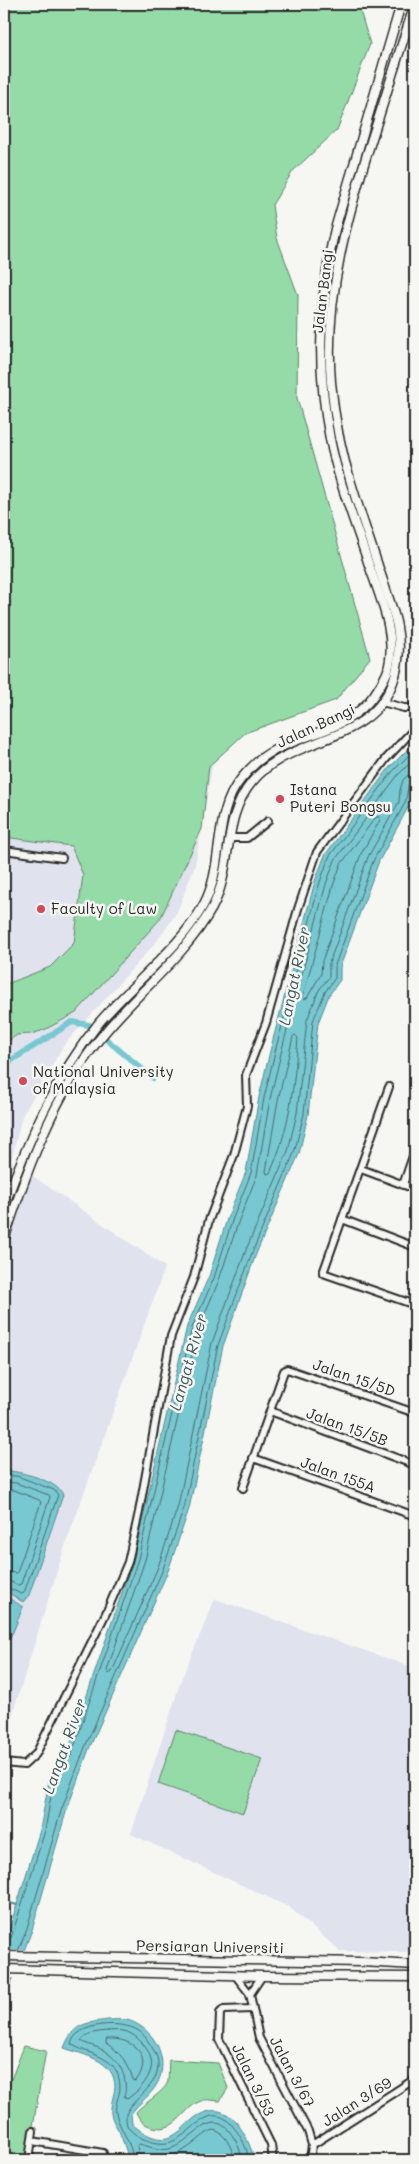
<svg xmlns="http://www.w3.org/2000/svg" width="419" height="2164" font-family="Mali,sans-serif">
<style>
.built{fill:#e0e2ee}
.green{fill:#94dba8;stroke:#60836a}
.water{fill:#78c8d1;stroke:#59898f}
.pier{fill:#f6f6f2}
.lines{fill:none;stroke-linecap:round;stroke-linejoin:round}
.shore{stroke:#4a6a6d;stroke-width:1}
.stream{stroke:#59898f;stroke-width:2}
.canal{stroke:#78c8d1;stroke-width:6}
.minor-casing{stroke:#2b2b2b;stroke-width:10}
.major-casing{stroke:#2b2b2b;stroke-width:11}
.minor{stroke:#f6f6f2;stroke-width:6}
.major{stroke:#f6f6f2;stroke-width:8}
.poi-dot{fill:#d1495b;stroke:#f6f6f2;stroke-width:2}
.labels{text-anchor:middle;stroke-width:5;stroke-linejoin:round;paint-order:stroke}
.street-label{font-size:15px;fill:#2b2b2b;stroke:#f6f6f2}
.poi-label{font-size:15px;fill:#2b2b2b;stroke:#f6f6f2;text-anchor:start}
.water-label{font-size:16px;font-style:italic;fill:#425a5d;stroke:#f6f6f2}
</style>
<rect width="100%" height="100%" fill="#f6f6f2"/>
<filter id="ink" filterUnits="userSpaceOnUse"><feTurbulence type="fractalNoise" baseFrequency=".02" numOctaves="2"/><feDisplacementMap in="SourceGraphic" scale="10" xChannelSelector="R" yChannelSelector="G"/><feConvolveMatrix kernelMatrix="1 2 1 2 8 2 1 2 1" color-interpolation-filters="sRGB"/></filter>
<g filter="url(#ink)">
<g class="built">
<polygon points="4,436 213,761 195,865 177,912 157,941 64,1045 22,1116 11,1161 165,1267 64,1549 4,1741"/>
<polygon points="215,1599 415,1668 415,1952 340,1951 289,1907 131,1834 182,1678"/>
</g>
<g class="green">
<polygon points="4,4 358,4 370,44 337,130 293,171 272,205 277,238 298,295 297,398 370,658 336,700 245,733 209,766 202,829 160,919 76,1013 44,1030 31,1034 17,1035 4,1044 4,985 50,967 74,943 83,875 71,846 4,837"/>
<polygon points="176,1730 262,1759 243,1813 158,1784"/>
<polygon points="24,2046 46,2051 27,2160 4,2160 4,2098"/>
<path d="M169,2060L218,2063L228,2088L220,2101C215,2101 209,2099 204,2100C183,2105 179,2133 153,2127C144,2125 140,2121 136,2112C144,2103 166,2091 168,2081C169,2074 168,2067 169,2060Z"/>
</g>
<g class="water">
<polygon points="415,742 415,781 411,792 410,804 379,861 340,967 340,980 329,995 318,1023 308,1115 299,1154 256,1254 223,1346 189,1509 168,1571 89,1749 66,1812 32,1930 10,1986 4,2019 4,1946 40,1830 50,1775 67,1754 134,1557 187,1326 209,1276 228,1216 246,1172 259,1097 271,1047 315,881 325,855 389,768"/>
<path d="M4,1471C18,1470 58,1481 63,1495L29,1595L23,1602L4,1590Z"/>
<polygon points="4,1595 23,1607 13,1632 4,1648"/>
<path d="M108,2020C114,2020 121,2019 127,2020C153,2027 170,2057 158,2082C152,2095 139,2102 131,2114L132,2124C141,2132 155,2141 167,2138C180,2135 188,2121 199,2115C230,2098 246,2134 254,2157L253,2160H129C126,2150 123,2141 119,2131C116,2126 112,2120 111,2114C110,2104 114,2096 115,2087C115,2060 84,2055 64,2048C73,2024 84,2023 108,2020Z"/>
</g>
<polygon class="pier" points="4,1950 26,1950 16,1978 4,1978"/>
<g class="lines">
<g class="shore">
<polyline points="415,758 398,775 335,860 326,884 282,1049 270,1099 257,1175 239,1220 219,1280 198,1330 145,1560 107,1670 109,1674 112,1672 158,1567 178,1506 212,1343 246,1250 288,1151 297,1113 307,1020 319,990 329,977 329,963 368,857 399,802 400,790 403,780 408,775 415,774"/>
<polygon points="379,817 380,820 361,854 322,961 321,974 307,998 304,999 303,996 333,886 341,864 375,818"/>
<path d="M295,1035L298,1038C294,1085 290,1129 270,1173L267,1174L266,1171L278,1100L293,1037Z"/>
<polyline points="4,1476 17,1476 54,1490 58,1495 24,1593 21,1594 4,1586"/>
<polyline points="4,1482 16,1483 49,1495 50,1497 21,1584 18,1585 4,1579"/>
<polyline points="4,1490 14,1490 39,1500 41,1502 17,1573 4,1572"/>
<polyline points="4,1942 11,1938 45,1831 54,1778 71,1756 138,1559 192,1328 214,1278 233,1218 251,1173 264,1098 276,1048 320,882 329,857 393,771 415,749"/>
<polyline points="18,1951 27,1928 61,1811 85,1747 163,1569 184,1508 218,1345 252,1253 294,1153 304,1114 313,1021 325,992 335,978 335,965 374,859 405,803 409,783 415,780"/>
<path d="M108,2031C113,2031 119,2030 124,2031C138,2034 155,2054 151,2069C147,2083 138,2091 127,2099L124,2097C129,2078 120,2060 103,2050C96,2046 87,2045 81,2041C86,2032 99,2032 108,2031Z"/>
<path d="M107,2039C133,2037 154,2056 136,2081L133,2080C129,2063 120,2053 106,2043Z"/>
<path d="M133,2160C132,2142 119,2129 116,2113C114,2104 120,2096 120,2087C119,2054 91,2057 71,2044C76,2022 123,2020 139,2031C145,2035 149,2043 153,2049C156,2054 159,2061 158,2067C156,2088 134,2097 126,2114C126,2117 126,2122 127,2125C132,2137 155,2145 167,2143C191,2139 210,2094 235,2129C242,2138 248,2149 248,2160"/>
<path d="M140,2160L137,2146L139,2144C148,2146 159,2151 169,2149C190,2144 210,2106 230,2132C236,2140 241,2150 242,2160"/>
<path d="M147,2160L149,2155C169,2157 178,2156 194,2143C201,2138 206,2132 214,2130C226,2133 232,2149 235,2160"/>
</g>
<polyline class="stream" points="4,1907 10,1903 17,1905"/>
<polyline class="canal" points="4,1065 72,1022 89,1025 153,1078"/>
<g class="minor-casing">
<g id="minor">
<polyline points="382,702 404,708 415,708"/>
<polyline points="229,838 247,838 268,821"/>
<polyline points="4,850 62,858"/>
<polyline points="389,1087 323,1273 415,1305"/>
<polyline points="361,1169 415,1189"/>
<polyline points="403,1185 415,1150"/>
<polyline points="342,1219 415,1247"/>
<polyline points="270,1411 415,1465"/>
<polyline points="253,1458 415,1516"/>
<polyline points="243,1488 284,1371 287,1369 415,1413"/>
<polyline points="4,1763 24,1765 36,1754 107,1611 128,1562 139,1512 171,1336 194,1277 209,1220 234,1155 247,1106 246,1075 266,1023 298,909 317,852 386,759 415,728"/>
<polyline points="235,1975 250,1994 259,2038 308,2131 312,2145 310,2160"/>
<polyline points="250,1994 262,1976"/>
<polyline points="252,2009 223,2010 220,2013 219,2039 271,2145 273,2160"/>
<polyline points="32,2141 103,2153"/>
<polyline points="312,2145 415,2079"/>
<polyline points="29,2160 33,2131"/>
</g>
</g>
<g class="major-casing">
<g id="major">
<path d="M4,1207C27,1142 55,1078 98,1024C130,985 181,948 204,904C225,865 212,814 241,779C250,768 262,756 275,750C310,732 350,729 374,695C379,687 385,679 388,670C398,634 378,593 367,559C354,520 338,480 330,439C316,368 319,298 335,229L401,4"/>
<path d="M4,1240C28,1166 55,1091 106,1031C140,990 186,955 212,908C234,867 221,819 252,782C291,733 374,747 395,676C399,661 400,643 397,627C395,614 389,600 385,587C374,553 362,519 352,486C341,452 334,417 331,382C324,296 348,213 374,132C388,89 401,46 415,4"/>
<polyline points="4,1956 362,1962 415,1965"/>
<polyline points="4,1969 262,1976 415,1977"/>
</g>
</g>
<use href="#minor" class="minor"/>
<use href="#major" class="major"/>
</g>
</g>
<g class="poi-dot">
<circle cx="280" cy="799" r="5"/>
<circle cx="41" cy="909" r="5"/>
<circle cx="23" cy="1081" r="5"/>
</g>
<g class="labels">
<g class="street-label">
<text transform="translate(323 291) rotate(-83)" y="5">Jalan Bangi</text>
<text transform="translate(316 726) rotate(-25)" y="5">Jalan Bangi</text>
<text transform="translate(354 1378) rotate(19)" y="5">Jalan 15/5D</text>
<text transform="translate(347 1427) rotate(20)" y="5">Jalan 15/5B</text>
<text transform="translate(338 1475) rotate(20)" y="5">Jalan 155A</text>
<text transform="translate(210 1947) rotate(1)" y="5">Persiaran Universiti</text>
<text transform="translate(292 2072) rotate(62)" y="5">Jalan 3/67</text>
<text transform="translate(253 2080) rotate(64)" y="5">Jalan 3/53</text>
<text transform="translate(357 2102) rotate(-32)" y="5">Jalan 3/69</text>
</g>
<g class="poi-label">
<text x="290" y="795">Istana<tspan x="290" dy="17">Puteri Bongsu</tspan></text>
<text x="51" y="914">Faculty of Law</text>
<text x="33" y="1077">National University<tspan x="33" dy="17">of Malaysia</tspan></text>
</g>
<g class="water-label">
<text transform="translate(294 976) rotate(-78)" y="6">Langat River</text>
<text transform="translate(188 1362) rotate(-74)" y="6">Langat River</text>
<text transform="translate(64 1746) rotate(-70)" y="6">Langat River</text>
</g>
</g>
<rect width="419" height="2164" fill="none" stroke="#f6f6f2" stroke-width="20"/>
<rect x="10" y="10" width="399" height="2144" fill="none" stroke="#2b2b2b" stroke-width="2" filter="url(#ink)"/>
</svg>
